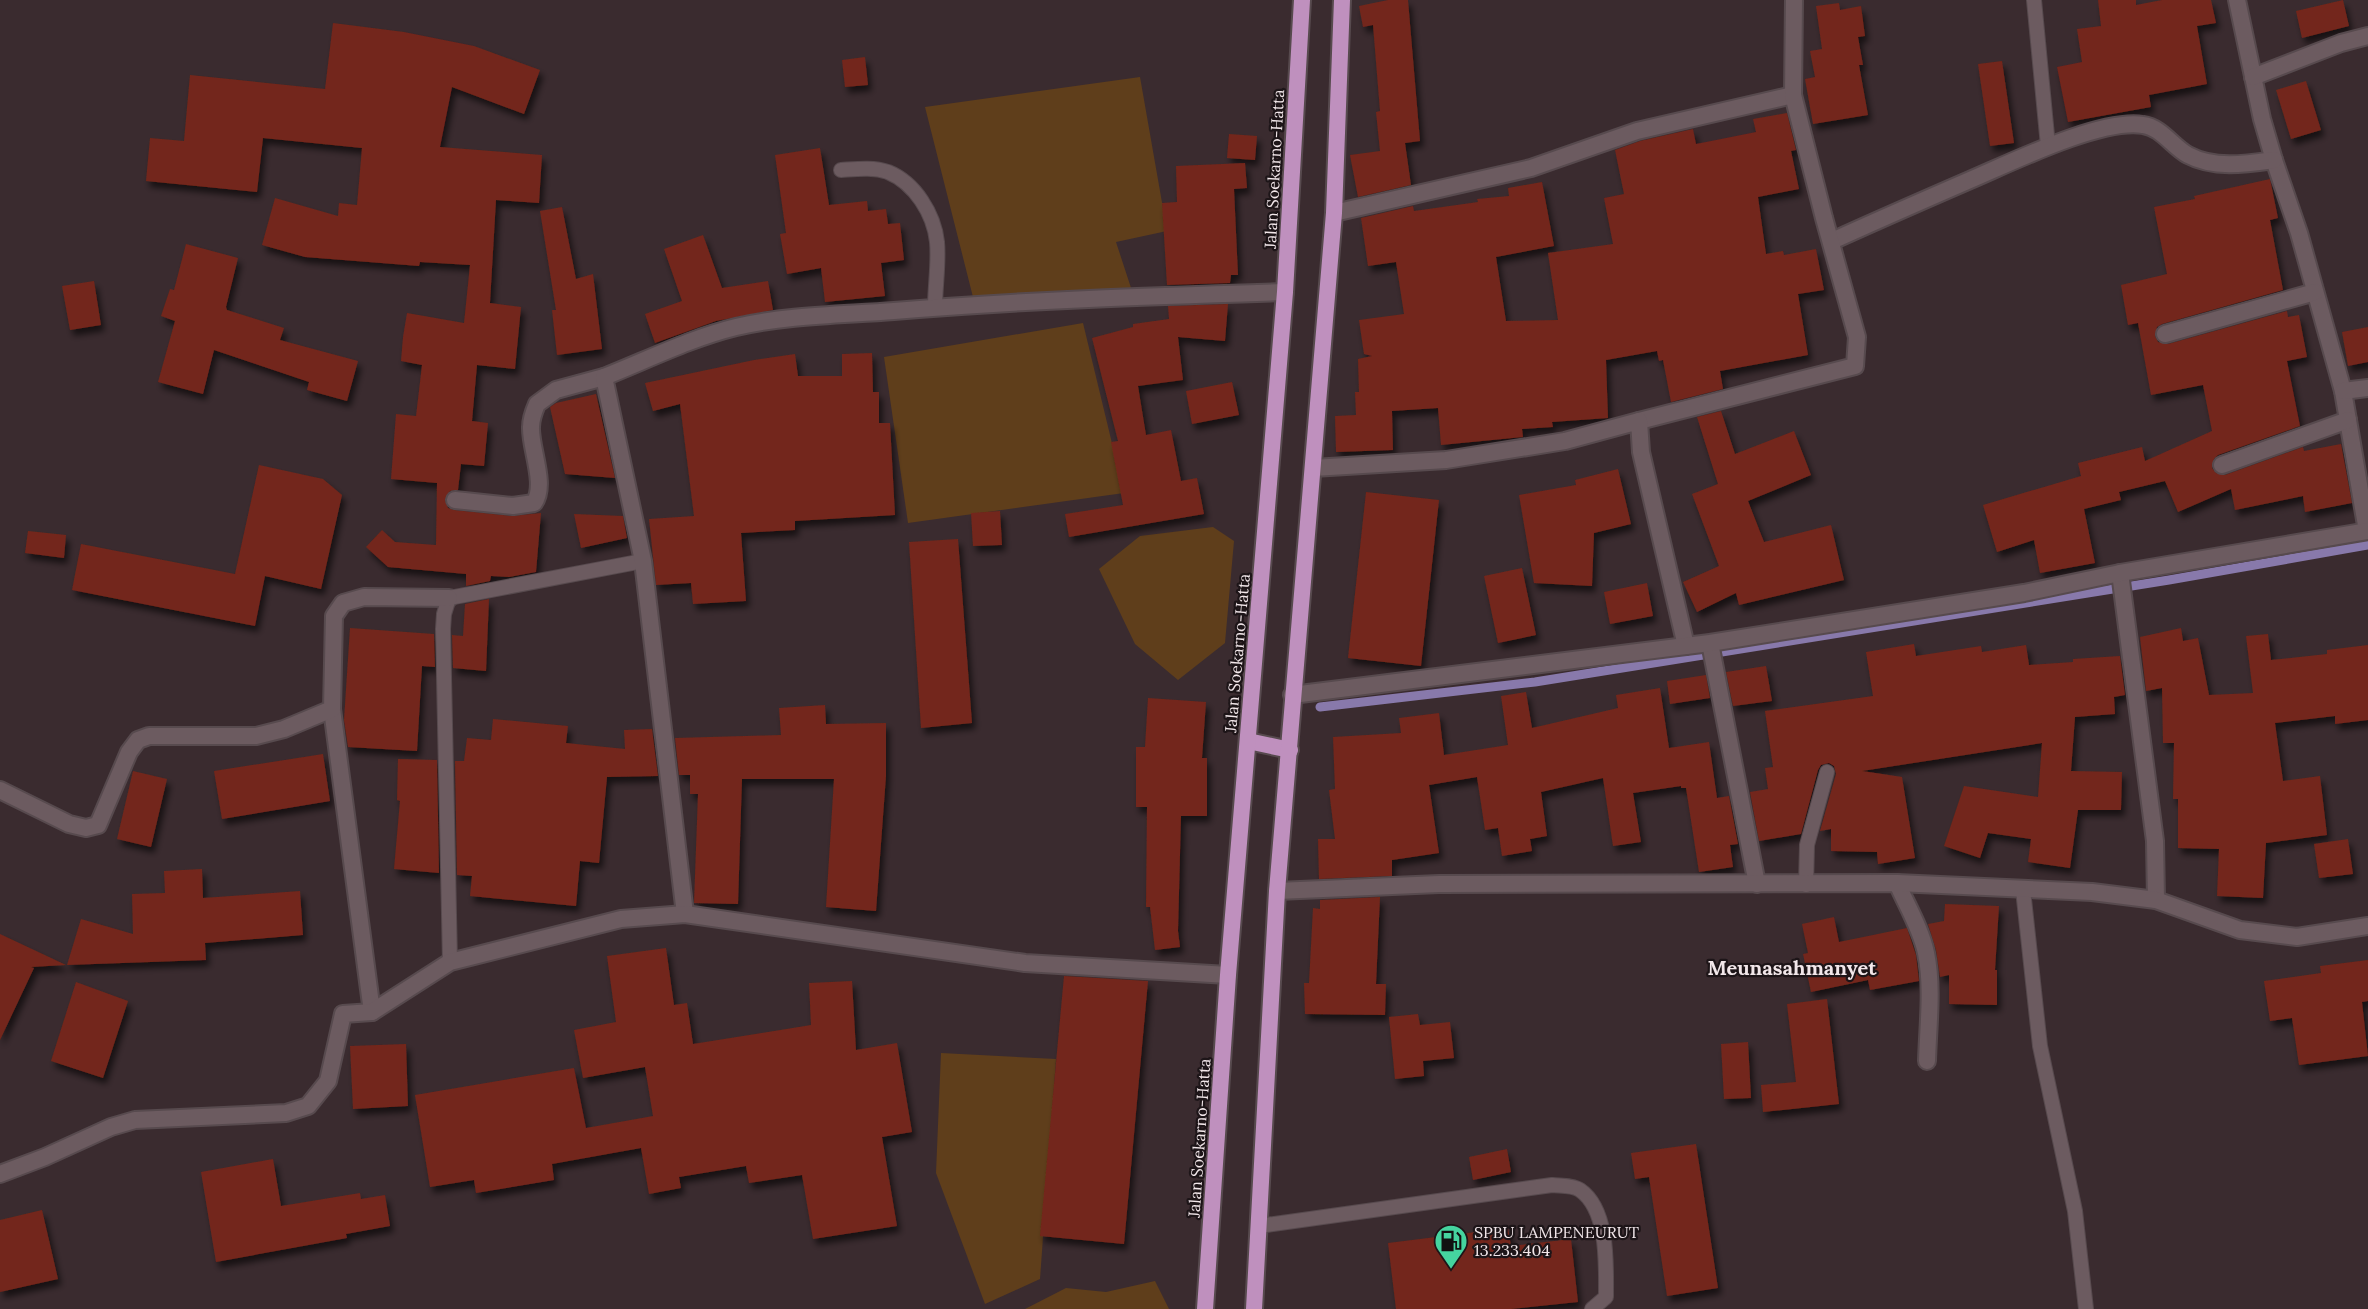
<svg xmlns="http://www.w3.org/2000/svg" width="2368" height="1309" font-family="Lora,serif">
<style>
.green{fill:#5f3e1b}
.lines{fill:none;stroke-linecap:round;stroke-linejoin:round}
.stream{stroke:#8879ab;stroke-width:9}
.building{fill:#73261a;filter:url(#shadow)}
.service-casing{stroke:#574a4e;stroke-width:16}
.minor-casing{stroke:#574a4e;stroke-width:20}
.trunk-casing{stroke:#574a4e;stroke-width:20}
.service{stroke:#6c5b60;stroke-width:14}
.minor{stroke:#6c5b60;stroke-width:16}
.trunk{stroke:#bf90be;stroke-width:16}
.labels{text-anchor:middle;stroke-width:4.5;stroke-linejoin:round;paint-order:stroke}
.street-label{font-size:16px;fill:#f2e7ea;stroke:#1d1518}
.poi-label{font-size:16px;fill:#f2e7ea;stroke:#1d1518;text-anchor:start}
.quarter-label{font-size:20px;font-weight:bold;fill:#f2e7ea;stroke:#1d1518}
</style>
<defs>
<filter id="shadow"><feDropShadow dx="3.5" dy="6" stdDeviation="3" flood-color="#0009"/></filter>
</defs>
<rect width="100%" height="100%" fill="#3a2b2f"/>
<g class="green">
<polygon points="1140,77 1167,231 1116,242 1134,297 975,305 925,107"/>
<polygon points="1083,323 1124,493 908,523 884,357"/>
<polygon points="1213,527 1234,541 1225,643 1178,680 1135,644 1099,569 1140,536"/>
<polygon points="941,1053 1056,1059 1040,1279 985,1304 936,1173"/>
<polygon points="1155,1281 1169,1309 1025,1309 1066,1288 1106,1292"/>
</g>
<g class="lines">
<polyline class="stream" points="1320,707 1535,682 2169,580 2368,545"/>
</g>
<g class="building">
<polygon points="1388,0 1408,0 1420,141 1405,143 1411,185 1358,197 1350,155 1380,151 1376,112 1380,111 1373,25 1363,27 1359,6"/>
<polygon points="2098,0 2136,0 2136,5 2162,0 2211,0 2216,23 2197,26 2207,84 2149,95 2151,107 2068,122 2057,67 2082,62 2077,29 2101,26"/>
<polygon points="2343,0 2349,26 2302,38 2296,11"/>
<polygon points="1839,3 1840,10 1861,6 1865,36 1858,37 1863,65 1859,65 1868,115 1813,124 1805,79 1815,77 1810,51 1822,49 1816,6"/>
<polygon points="333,23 404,32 474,46 540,70 524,114 452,87 440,147 542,155 539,203 496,200 490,303 521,307 515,369 477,365 472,421 488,423 484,466 461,464 458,490 450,491 445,500 448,508 454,510 512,516 541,513 536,572 509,577 491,576 490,581 466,586 466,574 388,567 366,547 382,530 395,542 436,545 437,483 391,479 396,414 416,416 422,365 401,361 403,337 407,313 464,323 470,265 420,262 419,266 305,257 262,245 275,198 338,216 339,203 357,205 362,148 263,138 257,192 146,181 150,138 184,141 190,75 325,89"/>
<polygon points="865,57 868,85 845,87 842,60"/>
<polygon points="2002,61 2014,143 1990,146 1978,64"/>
<polygon points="2306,81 2321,130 2291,139 2276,90"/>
<polygon points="1787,113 1796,150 1791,151 1799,189 1758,197 1766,254 1783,251 1784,255 1816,249 1824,290 1798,294 1808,355 1720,371 1723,389 1671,402 1663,360 1659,361 1657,351 1606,360 1608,418 1552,422 1553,427 1522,429 1523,437 1441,445 1438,408 1392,411 1393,450 1336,452 1335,416 1356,415 1355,392 1359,392 1358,359 1372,356 1364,354 1359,320 1404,314 1396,262 1368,266 1361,218 1413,206 1414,211 1478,202 1477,199 1509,196 1508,188 1542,182 1554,246 1496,257 1506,321 1558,320 1548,253 1613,244 1604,198 1624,194 1615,150 1640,141 1693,129 1696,144 1756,132 1753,119"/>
<polygon points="1229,134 1257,136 1255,160 1227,158"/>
<polygon points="820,148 829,205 867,201 868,211 886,209 888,224 900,223 904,260 881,263 885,296 825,302 821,268 787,274 780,234 786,233 775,155"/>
<polygon points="1245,163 1247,188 1234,189 1238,275 1231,275 1230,283 1167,285 1162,203 1177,202 1176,166"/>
<polygon points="2270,179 2278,218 2270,220 2283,290 2162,324 2157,327 2155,336 2158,342 2168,344 2287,311 2288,317 2299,315 2307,357 2287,361 2300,426 2218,455 2214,459 2212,468 2216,473 2225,475 2303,447 2304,451 2341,444 2352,503 2305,512 2303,496 2235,510 2231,489 2178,512 2165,481 2119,492 2121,500 2084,509 2095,563 2040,573 2034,540 1997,552 1983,505 2081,476 2078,463 2142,447 2145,461 2212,431 2203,385 2151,395 2138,323 2128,325 2121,285 2167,274 2154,207 2195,199 2194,196"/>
<polygon points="562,207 576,279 593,274 602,349 557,355 552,310 556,310 540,211"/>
<polygon points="703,235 722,288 768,281 773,310 716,321 655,343 645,314 682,301 664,249"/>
<polygon points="186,244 238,258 226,307 227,310 284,328 280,340 358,361 347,401 307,390 309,382 214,350 203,394 158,382 175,321 161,316 170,289 174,290"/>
<polygon points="94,281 101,325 70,330 62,286"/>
<polygon points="1228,304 1225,341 1178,337 1183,380 1138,386 1146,435 1171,430 1181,481 1197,478 1204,514 1069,537 1065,514 1123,505 1111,442 1118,441 1092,338 1133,327 1133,324 1169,319 1168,306"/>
<polygon points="2368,327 2368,362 2348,366 2342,332"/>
<polygon points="872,353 873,392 879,392 879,423 890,423 895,515 795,521 795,530 741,533 746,601 693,604 691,583 656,585 649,519 694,516 680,404 653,411 645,383 754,360 795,354 798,376 842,376 842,354"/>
<polygon points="1232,382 1239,415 1192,424 1186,391"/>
<polygon points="596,394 615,478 565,474 550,407 556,403"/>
<polygon points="1721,411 1735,454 1794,431 1811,475 1748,501 1764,542 1831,525 1844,580 1739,605 1736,593 1697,612 1683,582 1719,566 1692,494 1718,484 1697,417"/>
<polygon points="259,465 323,479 342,495 321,589 265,576 255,626 72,590 81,544 235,574"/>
<polygon points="1618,469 1631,524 1594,533 1592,586 1534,583 1519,495 1576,485 1575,480"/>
<polygon points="1366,492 1439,500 1421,666 1348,658"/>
<polygon points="1000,511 1002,545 973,546 971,513"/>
<polygon points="574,514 623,516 627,538 581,548"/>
<polygon points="28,531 66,535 64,558 25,553"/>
<polygon points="958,539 972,723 921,728 909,542"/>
<polygon points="1522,568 1536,635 1498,643 1484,576"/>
<polygon points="1647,583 1653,616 1610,624 1604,592"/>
<polygon points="489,599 486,671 453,668 452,635 463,636 465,604"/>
<polygon points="350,628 434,634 435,667 422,666 417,751 348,747 344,720"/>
<polygon points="2181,628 2183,641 2198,638 2209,695 2253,693 2246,636 2268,634 2271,660 2327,654 2327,650 2368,645 2368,720 2335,724 2335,716 2275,723 2283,781 2320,776 2327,835 2266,843 2263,898 2217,896 2219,849 2178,848 2178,799 2173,799 2174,743 2163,743 2162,688 2146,691 2140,637"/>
<polygon points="1914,644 1916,656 1981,646 1982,652 2026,645 2029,665 2073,662 2073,659 2120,656 2125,695 2114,697 2115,714 2075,717 2071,771 2122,772 2121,810 2078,810 2070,868 2028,862 2031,839 1988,833 1980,858 1944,846 1964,786 2038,797 2042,743 1862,771 1902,777 1915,858 1878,864 1877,852 1831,851 1831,829 1820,831 1836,774 1834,766 1829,763 1821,765 1818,770 1801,834 1759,841 1750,792 1768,789 1765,768 1773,767 1765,711 1873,696 1866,652"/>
<polygon points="1766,666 1772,701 1733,706 1726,672"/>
<polygon points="1706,675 1710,698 1670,704 1667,681"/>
<polygon points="1660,688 1669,748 1709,742 1717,798 1729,796 1738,844 1730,845 1733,867 1699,872 1686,788 1681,788 1681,786 1633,793 1641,842 1613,846 1603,778 1541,792 1547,836 1530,839 1532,851 1502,856 1498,828 1485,830 1477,777 1429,785 1439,853 1392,860 1392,876 1319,879 1318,839 1335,839 1329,790 1335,789 1333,737 1401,733 1399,718 1439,713 1444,755 1508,745 1501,696 1526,692 1532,728 1618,708 1616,695"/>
<polygon points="1148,698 1206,702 1202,758 1207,758 1207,816 1181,816 1178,931 1180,947 1155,950 1150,907 1146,907 1147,807 1136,807 1136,747 1145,747"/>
<polygon points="825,705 826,724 886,723 886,776 876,911 826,907 834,779 742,779 738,904 694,903 698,794 690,794 690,775 679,775 675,738 781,735 779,708"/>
<polygon points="493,719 568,726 566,743 625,749 624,730 652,729 658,776 607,777 599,863 580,861 576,906 470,896 472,876 457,875 455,761 464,761 467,738 491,740"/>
<polygon points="323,754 330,801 222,819 214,771"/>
<polygon points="398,759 437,760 439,873 394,869 400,801 397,800"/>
<polygon points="133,771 167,779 151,847 117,839"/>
<polygon points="2348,839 2353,874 2319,878 2314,844"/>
<polygon points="202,869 203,898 300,891 303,935 205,943 206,960 67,965 81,919 133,934 132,894 165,893 164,871"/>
<polygon points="1380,897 1376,984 1386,984 1385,1015 1305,1014 1304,983 1309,983 1313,908 1320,909 1320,900"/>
<polygon points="1945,904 1999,906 1995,970 1997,970 1997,1005 1949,1004 1949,975 1940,977 1936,950 1928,924 1944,921"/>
<polygon points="1834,917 1839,942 1907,928 1916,955 1919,981 1870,990 1868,980 1811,992 1803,954 1808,953 1802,924"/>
<polygon points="0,934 66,965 31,967 34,968 0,1040"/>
<polygon points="666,948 674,1005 687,1003 693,1044 811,1025 809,983 852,981 856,1050 897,1043 912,1132 882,1137 897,1226 813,1239 802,1175 749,1183 746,1166 679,1177 681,1188 649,1194 641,1148 552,1164 554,1180 476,1193 474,1180 430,1187 415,1095 574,1068 586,1128 653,1116 645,1067 583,1078 574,1030 616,1022 607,956"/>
<polygon points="2368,960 2368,1001 2362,1002 2368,1056 2299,1065 2292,1018 2270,1021 2264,981 2321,973 2320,966"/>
<polygon points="1064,976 1148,981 1124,1244 1040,1236"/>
<polygon points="76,982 128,1001 103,1078 51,1061"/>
<polygon points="1827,999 1839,1104 1763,1112 1761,1085 1796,1082 1787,1004"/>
<polygon points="1418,1014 1420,1025 1450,1022 1454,1058 1423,1061 1424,1076 1395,1079 1389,1017"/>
<polygon points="1748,1042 1751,1098 1724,1099 1721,1044"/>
<polygon points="406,1044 408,1106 353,1109 350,1046"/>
<polygon points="1696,1144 1718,1288 1667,1296 1649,1177 1635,1179 1631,1153"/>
<polygon points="1507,1149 1511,1172 1473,1180 1469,1157"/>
<polygon points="273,1159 281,1206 360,1193 361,1199 385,1195 390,1226 346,1234 347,1238 216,1262 201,1172"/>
<polygon points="42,1210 58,1279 0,1292 0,1220"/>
<polygon points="1508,1228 1511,1246 1571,1239 1578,1302 1511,1309 1396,1309 1388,1243"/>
</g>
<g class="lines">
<g class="service-casing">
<g id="service">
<polyline points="2034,0 2048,146"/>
<path d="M841,170C857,169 873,167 888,172C915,183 934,214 937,242C939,263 935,286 935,308"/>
<polyline points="1806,885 1807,845 1827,772"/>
<polyline points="2023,890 2040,1046 2075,1211 2086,1309"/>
<polyline points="450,962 443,629 444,614 449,598 643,561"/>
<path d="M1259,1226L1552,1185C1560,1186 1573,1185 1580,1190C1609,1210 1606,1266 1606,1297L1592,1309"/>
</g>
</g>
<g class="minor-casing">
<g id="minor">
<polyline points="2237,0 2262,119 2274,160 2299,233 2343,391 2367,531"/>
<polyline points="2253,77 2341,43 2368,36"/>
<polyline points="1334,213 1531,168 1637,131 1793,95"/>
<path d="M1832,241C1878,220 1924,200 1970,180C2010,163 2101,118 2143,125C2161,127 2173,147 2188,155C2214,169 2246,164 2274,160"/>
<polyline points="2165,334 2315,292"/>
<polyline points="2343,391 2368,388"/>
<polyline points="1639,421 1855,366 1857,337 1824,218 1793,95 1794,0"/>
<polyline points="2222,465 2348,420"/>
<polyline points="1313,468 1446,460 1565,441 1639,421 1641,452 1686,646"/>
<path d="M455,500L513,506L534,503C547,485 530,448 531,427C531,419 534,411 537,404L556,390L604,377"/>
<polyline points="2120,573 2155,841 2156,900"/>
<polyline points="1710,643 1757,884"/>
<polyline points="1292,695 1710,643 2024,593 2120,573 2368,531"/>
<polyline points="332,709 372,1012"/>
<polyline points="0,790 69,824 86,828 98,825 129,752 138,740 149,736 256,736 284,729 332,709 334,616 343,603 364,597 449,598"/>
<path d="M1897,883C1907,906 1921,929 1926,953C1933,987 1928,1026 1927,1061"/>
<polyline points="1277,891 1439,884 1897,883 2092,892 2156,900 2240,930 2297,937 2368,926"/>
<path d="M685,914L643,561L604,377C647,360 691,338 736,327C787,315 842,315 894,311C1024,300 1155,296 1285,292"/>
<polyline points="0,1174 45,1157 111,1127 135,1120 286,1113 308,1106 328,1081 343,1014 372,1012 450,962 621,919 685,914 1025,963 1228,975"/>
</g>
</g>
<g class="trunk-casing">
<g id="trunk">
<polyline points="1248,741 1290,750"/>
<polyline points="1205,1309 1228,975 1285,292 1302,0"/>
<polyline points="1254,1309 1277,891 1334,213 1342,0"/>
</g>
</g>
<use href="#service" class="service"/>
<use href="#minor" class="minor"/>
<use href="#trunk" class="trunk"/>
</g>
<defs>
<g id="fuel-pin" transform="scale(1.725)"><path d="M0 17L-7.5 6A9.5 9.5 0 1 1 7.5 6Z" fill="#45d49f" stroke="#1d1518"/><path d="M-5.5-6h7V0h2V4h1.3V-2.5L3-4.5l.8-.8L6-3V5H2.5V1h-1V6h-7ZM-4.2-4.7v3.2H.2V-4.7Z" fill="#111"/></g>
</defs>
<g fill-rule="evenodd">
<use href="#fuel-pin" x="1451" y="1241"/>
</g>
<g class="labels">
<g class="street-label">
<text transform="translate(1274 169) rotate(-87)" y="6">Jalan Soekarno-Hatta</text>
<text transform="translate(1237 653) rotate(-85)" y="6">Jalan Soekarno-Hatta</text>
<text transform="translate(1199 1138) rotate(-86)" y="6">Jalan Soekarno-Hatta</text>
</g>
<g class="poi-label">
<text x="1474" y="1238">SPBU LAMPENEURUT<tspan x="1474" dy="18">13.233.404</tspan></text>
</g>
<g class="quarter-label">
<text x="1792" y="975">Meunasahmanyet</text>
</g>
</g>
</svg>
